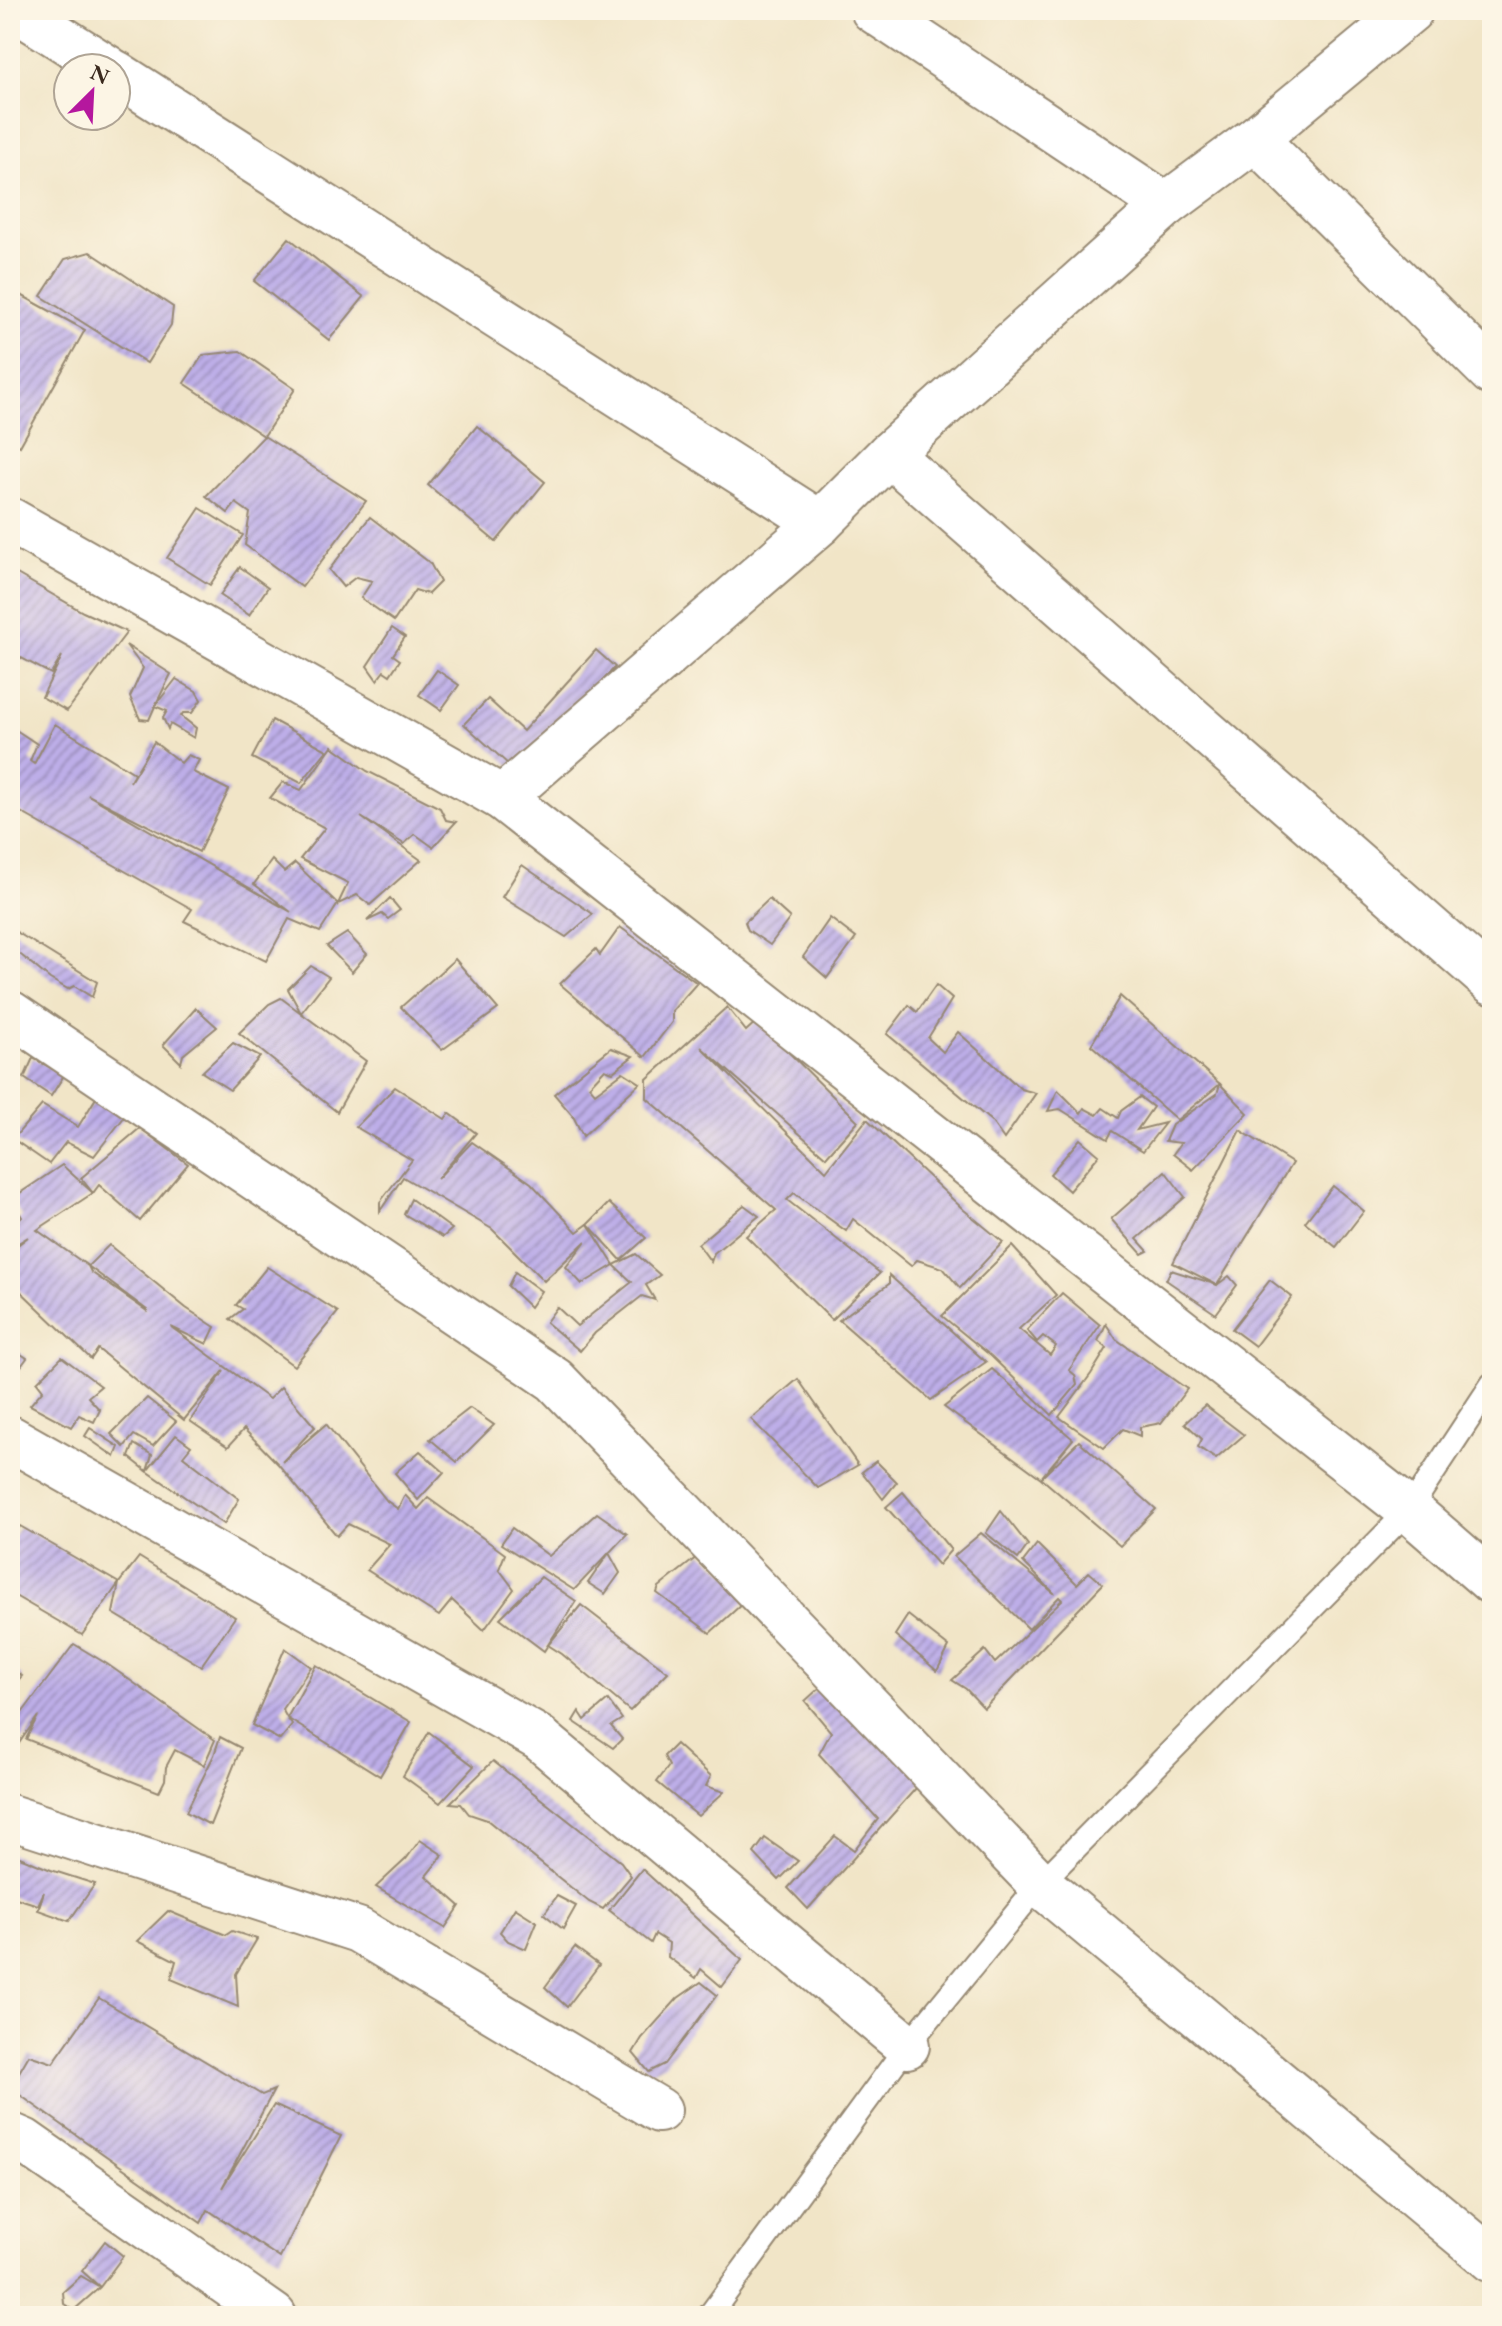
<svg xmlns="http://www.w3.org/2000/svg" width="1502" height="2326" font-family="'EB Garamond',serif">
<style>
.building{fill:url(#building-hatch);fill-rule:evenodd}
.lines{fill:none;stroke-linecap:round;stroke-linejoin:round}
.service-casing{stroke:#968872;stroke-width:26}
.minor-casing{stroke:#968872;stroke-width:48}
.service{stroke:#fff;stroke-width:22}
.minor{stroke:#fff;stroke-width:44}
</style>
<defs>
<pattern id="building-hatch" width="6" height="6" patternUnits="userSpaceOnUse" patternTransform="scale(2)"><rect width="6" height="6" fill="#bdaee8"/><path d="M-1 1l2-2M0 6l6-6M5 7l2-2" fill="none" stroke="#9b8ebb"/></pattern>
</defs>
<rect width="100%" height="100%" fill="#fcf5e5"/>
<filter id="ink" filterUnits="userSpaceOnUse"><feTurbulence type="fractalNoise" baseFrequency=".0125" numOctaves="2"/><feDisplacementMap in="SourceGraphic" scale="16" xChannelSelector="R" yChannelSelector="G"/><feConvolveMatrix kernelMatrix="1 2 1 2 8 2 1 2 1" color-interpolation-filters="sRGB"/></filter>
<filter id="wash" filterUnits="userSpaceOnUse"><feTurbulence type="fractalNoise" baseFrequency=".006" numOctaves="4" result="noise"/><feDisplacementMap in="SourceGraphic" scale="32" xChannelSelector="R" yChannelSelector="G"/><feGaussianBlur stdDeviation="1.8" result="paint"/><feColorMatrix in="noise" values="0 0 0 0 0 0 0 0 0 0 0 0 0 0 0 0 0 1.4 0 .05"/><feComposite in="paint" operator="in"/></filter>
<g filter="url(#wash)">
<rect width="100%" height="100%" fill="#f1e5c7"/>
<g id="blocks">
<g class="building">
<polygon points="289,238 364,297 329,340 254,281"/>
<polygon points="90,252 173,307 171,325 147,363 41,296 65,259"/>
<polygon points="10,289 85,330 20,446 10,440"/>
<polygon points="240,351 295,389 264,436 184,383 203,355"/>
<polygon points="477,426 545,482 496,542 428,485"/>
<polygon points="264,436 366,501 302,587 245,545 250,513 236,503 228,513 206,496"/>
<polygon points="200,508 243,535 210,585 167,558"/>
<polygon points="370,517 430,563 440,582 428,594 415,590 394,621 361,598 372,581 356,577 343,587 329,570"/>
<polygon points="240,567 268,587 249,615 220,595"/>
<polygon points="10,570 83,612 127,632 67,711 42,697 62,656 51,674 10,652"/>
<polygon points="392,628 405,637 393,655 400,660 390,675 384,671 377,680 367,666"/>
<polygon points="126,645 171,674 155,706 176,679 196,691 201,700 192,713 183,713 181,716 196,728 194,738 170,724 168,729 163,718 167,711 155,706 149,720 140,719 130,697 143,668"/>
<polygon points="596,650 615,667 519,774 464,724 488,699 523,731"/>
<polygon points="437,670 459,685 441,710 419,695"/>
<polygon points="272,720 327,750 301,783 252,758"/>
<polygon points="55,724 134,773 130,782 154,742 181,763 188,755 199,760 193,772 229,790 199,852 88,795 291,912 254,884 272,860 284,872 295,863 338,904 348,883 300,859 325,828 270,798 283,782 301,790 332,746 367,771 440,808 446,820 456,822 433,847 415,834 404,844 361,817 421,860 370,905 357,895 338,904 320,932 289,919 266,961 184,921 192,909 10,806 10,748 17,752 10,747 10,726 37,744 30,761 34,764"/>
<polygon points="522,865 593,914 566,937 502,897"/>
<polygon points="390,898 400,910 388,919 382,914 367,921"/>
<polygon points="769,899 790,918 770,945 748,930 745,922"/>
<polygon points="830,918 856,938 827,978 803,957"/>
<polygon points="620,927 697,983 672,1011 672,1022 645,1057 560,984 596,949 600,955"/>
<polygon points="10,928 97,982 92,997 74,986 68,989 50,979 10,946"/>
<polygon points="347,933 367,954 352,972 327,946"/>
<polygon points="455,959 498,1009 442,1050 401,1007"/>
<polygon points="311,966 329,977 301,1013 366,1061 337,1112 239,1033 269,1004 281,998 301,1013 288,989"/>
<polygon points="936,985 952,999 928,1038 943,1052 958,1032 1021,1089 1036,1093 1004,1139 991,1121 887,1034 909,1005 917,1012"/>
<polygon points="1120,996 1220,1084 1177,1120 1091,1045"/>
<polygon points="727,1007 746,1031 757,1021 858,1121 826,1157 701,1047 826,1171 867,1119 964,1210 1003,1242 960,1288 943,1268 917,1260 911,1266 853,1219 846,1231 794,1193 787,1200 880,1273 832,1320 746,1236 776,1210 647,1098 647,1079"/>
<polygon points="196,1008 217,1027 183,1055 181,1063 163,1045"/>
<polygon points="233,1043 260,1057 230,1090 202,1072"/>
<polygon points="611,1048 633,1056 613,1072 605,1069 589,1086 595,1093 623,1072 640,1083 583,1136 573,1116 554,1094"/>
<polygon points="33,1058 64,1075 51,1096 24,1078"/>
<polygon points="1220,1084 1248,1113 1193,1170 1173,1154 1181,1143 1165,1141 1172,1125 1217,1094"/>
<polygon points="395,1087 445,1119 449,1113 476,1133 437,1179 472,1142 531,1183 577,1232 588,1224 614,1265 582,1284 566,1267 586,1241 544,1281 492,1229 403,1177 380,1211 380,1202 412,1160 356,1127"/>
<polygon points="1058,1090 1081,1113 1084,1108 1097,1115 1103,1108 1118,1118 1121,1111 1140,1097 1153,1107 1137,1130 1165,1123 1143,1151 1112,1131 1108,1139 1060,1109 1048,1111"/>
<polygon points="96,1098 125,1116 94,1156 66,1142 49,1164 13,1139 42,1105 78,1127"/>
<polygon points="140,1128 188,1164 140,1221 99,1185 93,1193 81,1178"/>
<polygon points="1240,1130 1292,1163 1217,1285 1173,1263"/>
<polygon points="1080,1139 1099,1155 1069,1191 1050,1174"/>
<path d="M62,1165L93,1193L37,1230L88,1266L109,1245L186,1308L215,1327L207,1344L171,1327L269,1399L281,1387L315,1427L282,1462L326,1424L387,1501L398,1509L405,1495L418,1509L428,1498L505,1554L499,1569L514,1589L484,1630L452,1600L439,1616L367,1570L390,1544L348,1524L337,1536L279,1465L244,1429L228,1447L190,1421L224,1371L184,1420L98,1349L91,1359L10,1281V1251L28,1237L10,1248V1229L22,1217L11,1199ZM88,1266L147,1310V1311L91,1272Z"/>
<polygon points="1165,1171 1185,1197 1137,1239 1148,1251 1142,1254 1111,1219"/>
<polygon points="1333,1186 1364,1211 1336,1247 1305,1222"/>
<polygon points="411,1199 452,1229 443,1237 404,1214"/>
<polygon points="609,1203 646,1238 621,1260 588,1224"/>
<polygon points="744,1205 759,1216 714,1253 711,1262 698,1244"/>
<polygon points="1012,1246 1056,1295 1019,1329 1050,1355 1056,1346 1043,1336 1037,1342 1027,1330 1062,1293 1100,1325 1069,1370 1075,1375 1077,1385 1052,1415 991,1356 942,1316"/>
<polygon points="636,1254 660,1275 646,1285 655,1300 642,1296 595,1333 580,1351 546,1322 557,1307 577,1326 632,1282 614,1265"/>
<polygon points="267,1267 338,1312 294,1366 230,1319 243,1309 236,1305"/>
<polygon points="1171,1270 1217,1285 1229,1276 1237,1285 1216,1314 1166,1280"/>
<polygon points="515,1272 541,1291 530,1307 508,1286"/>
<polygon points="889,1275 986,1362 931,1400 839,1320 889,1284"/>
<polygon points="1270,1280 1292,1297 1255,1346 1232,1329"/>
<polygon points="1106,1324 1116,1339 1187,1389 1161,1423 1140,1427 1140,1436 1123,1429 1104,1448 1059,1417 1091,1374 1107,1348 1098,1341"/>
<polygon points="10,1347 27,1358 10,1381"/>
<polygon points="62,1357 101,1386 88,1397 100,1410 94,1422 79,1415 71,1427 30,1405 43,1390 37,1382"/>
<polygon points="992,1369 1073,1439 1041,1478 1079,1441 1156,1509 1120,1546 1041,1478 944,1407"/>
<polygon points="798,1379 858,1465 818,1488 751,1419"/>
<polygon points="147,1398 176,1421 153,1446 134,1435 124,1447 111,1434"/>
<polygon points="1205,1405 1244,1435 1216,1459 1198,1447 1202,1439 1185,1423"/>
<polygon points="470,1408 494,1425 457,1462 430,1439"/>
<polygon points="90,1428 119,1447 115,1457 85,1436"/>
<polygon points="176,1435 191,1446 183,1456 239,1499 224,1524 147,1471"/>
<polygon points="134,1444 152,1455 147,1471 129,1457"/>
<polygon points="420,1451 444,1472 418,1500 395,1473"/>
<polygon points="876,1461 897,1482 883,1499 862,1472"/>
<polygon points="903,1492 951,1550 938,1565 886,1507"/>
<polygon points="1001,1511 1028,1545 1018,1559 986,1533"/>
<polygon points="597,1513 627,1534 574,1590 501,1544 512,1528 549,1556"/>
<polygon points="20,1526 119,1583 82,1635 10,1593 10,1541"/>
<polygon points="981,1533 1055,1594 1023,1562 1037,1544 1077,1584 1089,1572 1103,1584 984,1708 966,1689 952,1680 985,1650 995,1663 1062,1600 1059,1597 1029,1629 954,1556"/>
<polygon points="609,1553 620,1573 605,1594 588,1583"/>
<polygon points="702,1553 753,1594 710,1633 657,1593 659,1587"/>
<polygon points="139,1557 235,1617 201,1666 113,1613 119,1583"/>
<polygon points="541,1577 576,1601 544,1651 500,1618"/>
<polygon points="581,1605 668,1672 630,1711 562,1654 548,1645"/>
<polygon points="908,1615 949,1647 937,1671 895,1635"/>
<polygon points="74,1644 107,1664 215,1740 204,1765 175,1750 166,1767 165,1780 159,1792 26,1739 38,1716 17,1746 10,1746 10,1729"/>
<polygon points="285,1648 311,1667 282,1709 287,1718 316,1665 411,1722 380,1776 287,1718 292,1725 280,1740 252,1725"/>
<polygon points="10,1667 22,1676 10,1689"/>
<polygon points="827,1681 926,1777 808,1909 788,1888 835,1836 854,1850 878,1819 819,1754 831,1732 805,1701"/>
<polygon points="608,1700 622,1719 611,1726 622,1739 613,1748 573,1721 579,1711 585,1720"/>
<polygon points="429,1732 474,1766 440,1803 403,1776"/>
<polygon points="220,1737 241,1748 210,1825 186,1812 214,1755"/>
<polygon points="676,1744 711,1776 706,1786 724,1792 698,1816 657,1782 669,1766 664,1756"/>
<polygon points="493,1761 621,1862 631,1876 603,1909 589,1902 487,1820 469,1814 461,1804 450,1803"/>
<polygon points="765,1838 798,1861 779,1880 754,1853"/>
<polygon points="420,1840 443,1855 426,1876 460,1906 445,1928 376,1887 406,1859"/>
<polygon points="10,1853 51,1870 95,1884 69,1921 38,1910 44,1892 38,1905 10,1896"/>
<polygon points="642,1869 742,1960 722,1987 701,1969 696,1978 668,1957 669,1943 655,1934 651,1943 609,1910"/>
<polygon points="557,1896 576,1906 563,1929 544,1914"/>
<polygon points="515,1908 537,1922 526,1949 508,1941 500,1932"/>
<polygon points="168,1911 226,1935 232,1931 257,1939 236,1974 238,2007 171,1979 176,1961 137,1941"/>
<polygon points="575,1947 599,1965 567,2007 545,1987"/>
<polygon points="701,1982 717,1995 665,2064 649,2072 633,2053 642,2038 678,1998"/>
<polygon points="99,1998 262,2095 274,2090 222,2188 274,2105 341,2136 280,2258 208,2210 201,2223 10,2088 29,2055 53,2063"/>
<polygon points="105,2241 123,2256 100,2287 74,2310 64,2304 63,2292 81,2276 100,2287 82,2271"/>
</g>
</g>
</g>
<g filter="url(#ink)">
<use href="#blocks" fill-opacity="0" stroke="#968872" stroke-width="2"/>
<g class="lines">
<g class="service-casing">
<polyline id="service" points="709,2316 907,2046 1040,1884 1409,1510 1492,1384"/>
</g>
<g class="minor-casing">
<g id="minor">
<polyline points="17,10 108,68"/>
<polyline points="873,10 1166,205"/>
<polyline points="116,73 820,523"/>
<polyline points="1255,139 1492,373"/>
<polyline points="889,454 1492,982"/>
<polyline points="10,520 502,798 1409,1510 1492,1582"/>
<polyline points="502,798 820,523 889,454 1166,205 1255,139 1411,10"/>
<polyline points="10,1013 555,1380 1040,1884 1492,2260"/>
<polyline points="10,1438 539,1738 907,2046"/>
<polyline points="10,1817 358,1930 659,2110"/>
<polyline points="10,2135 24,2141 274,2316"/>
</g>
</g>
<use href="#service" class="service"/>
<use href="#minor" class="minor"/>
</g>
</g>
<rect width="1502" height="2326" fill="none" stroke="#fcf5e5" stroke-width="40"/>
<g transform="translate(92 92) rotate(24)"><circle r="38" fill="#fcf5e5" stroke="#afa495" stroke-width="2"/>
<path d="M0-6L14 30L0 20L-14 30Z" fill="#b5179e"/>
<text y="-12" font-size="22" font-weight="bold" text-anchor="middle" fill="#3b2a1e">N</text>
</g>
</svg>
